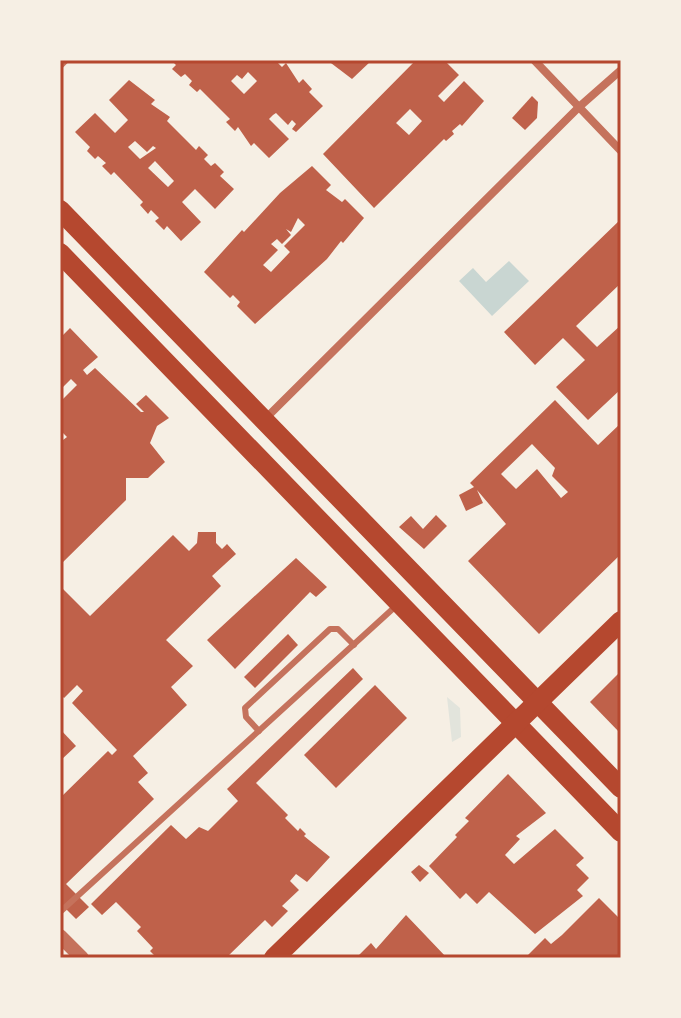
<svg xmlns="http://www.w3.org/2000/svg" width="681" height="1018" font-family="'Work Sans',sans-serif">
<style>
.green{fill:#e2e4dc}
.water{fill:#c9d6d2}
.building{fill:#bf614a;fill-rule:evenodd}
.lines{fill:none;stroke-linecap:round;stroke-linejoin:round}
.service{stroke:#c5725c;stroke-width:6}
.minor{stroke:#c5725c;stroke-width:8}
.tertiary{stroke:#c5725c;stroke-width:14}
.primary{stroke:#b5482f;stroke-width:20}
.neatline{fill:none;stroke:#b5482f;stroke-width:3}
</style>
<rect width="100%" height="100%" fill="#f6efe4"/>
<polygon class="green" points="447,697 460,708 461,737 452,742"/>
<polygon class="water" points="509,261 529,281 492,316 459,281 473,268 486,282"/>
<g class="building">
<path d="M171,60H275L282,67L286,63L299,83L303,79L312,89L309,92L323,106L296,132L292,129L296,124L292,120L288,125L276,113L273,115L269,119L289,139L269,158L254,143L251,146L238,127L235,131L226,122L230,119L200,89L197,92L189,85L192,81L185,74L181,77L172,69L176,65ZM248,72L257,81L244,94L231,81L237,75L242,79Z"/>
<polygon points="327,60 372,60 352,79"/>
<path d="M416,60H444L459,75L438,96L444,102L464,81L484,101L462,126L460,124L452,131L454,134L446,141L444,139L374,208L323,154ZM410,109L422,121L409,135L396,123Z"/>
<path d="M129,80L155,100L151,104L170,117L167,121L196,150L199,146L208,155L204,159L211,166L215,163L224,172L220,176L234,189L215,209L195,189L182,202L201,222L181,241L167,226L164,230L155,221L159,218L151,210L148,214L140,205L143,202L114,172L111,175L102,166L106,163L98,156L95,159L87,151L90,147L75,132L95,113L115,133L128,120L109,100ZM135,141L147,152L153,146L156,148L140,159L128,147ZM155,161L174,181L168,187L148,168Z"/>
<polygon points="532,96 538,102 537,118 525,130 512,118"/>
<path d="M312,166L331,185L326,190L342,202L345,199L364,218L343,243L341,241L327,259L255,324L237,306L240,302L233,295L230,298L204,272L242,230L244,232L280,193ZM298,218L305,225L284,246L290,252L271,272L263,265L278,250L271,244L277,239L282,244L291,235L286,229L291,232Z"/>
<polygon points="621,219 621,283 576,326 597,347 621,325 621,389 588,420 556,387 585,360 563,338 535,365 504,332"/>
<polygon points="70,328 98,357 83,370 87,375 95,368 141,412 144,412 136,404 146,395 169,418 157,426 150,443 165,462 148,478 126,478 126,500 60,565 60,437 63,440 67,437 63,433 60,436 60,402 77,385 71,379 60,390 60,338"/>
<path d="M555,400L598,445L621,423V554L539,634L468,561L506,524L477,490L483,503L466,511L459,495L474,487L470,483ZM532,444L555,468L552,476L568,492L561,498L537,469L516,489L501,474Z"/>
<polygon points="436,515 447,526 424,549 399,527 411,516 423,529"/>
<polygon points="198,532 216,532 216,543 222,549 227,544 236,554 212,576 221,586 166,640 193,666 171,687 187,705 133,756 148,773 138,782 154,799 66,884 89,907 76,919 60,903 60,798 108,751 112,755 117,750 72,703 83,691 77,685 64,698 60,694 60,586 90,616 173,535 189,551 197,543"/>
<polygon points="296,558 327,587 316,597 310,592 235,669 207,640"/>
<polygon points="288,634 298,645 255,688 244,677"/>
<polygon points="353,668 363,679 256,783 288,815 285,818 298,831 300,828 306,834 304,836 330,857 307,882 296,874 290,881 299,890 282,906 288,911 272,927 265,920 226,958 157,958 150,951 153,948 137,931 141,927 116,902 102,915 91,904 171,825 186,839 199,827 208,831 238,801 227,789"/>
<polygon points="621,671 621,734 590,702"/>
<polygon points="375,685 407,718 336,788 304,755"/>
<polygon points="60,729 76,746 60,761"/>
<polygon points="508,774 546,813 516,836 520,839 505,855 514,864 555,829 584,858 576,865 589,878 577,890 583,896 535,934 489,892 477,904 466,893 460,899 429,866 457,837 455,835 469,821 465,818"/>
<polygon points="419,865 429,873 420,882 411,872"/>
<polygon points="599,898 621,920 621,958 525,958 545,938 551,944 562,935"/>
<polygon points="406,915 447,958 356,958 371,943 376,949"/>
</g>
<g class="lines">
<g class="service">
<polyline points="259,731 246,717 245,708 330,629 338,629 354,645"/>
<polyline points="60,912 397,605"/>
</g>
<g class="minor">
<polyline points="534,60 621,151"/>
<polyline points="60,65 65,60"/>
<polyline points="264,420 579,107 621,70"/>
</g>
<polyline class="tertiary" points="60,936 82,958"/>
<g class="primary">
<polyline points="60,210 621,788"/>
<polyline points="60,253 621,832"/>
<polyline points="274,958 621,621"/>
</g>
</g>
<rect width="681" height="1018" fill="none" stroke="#f6efe4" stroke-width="124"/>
<rect x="62" y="62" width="557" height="894" class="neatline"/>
</svg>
